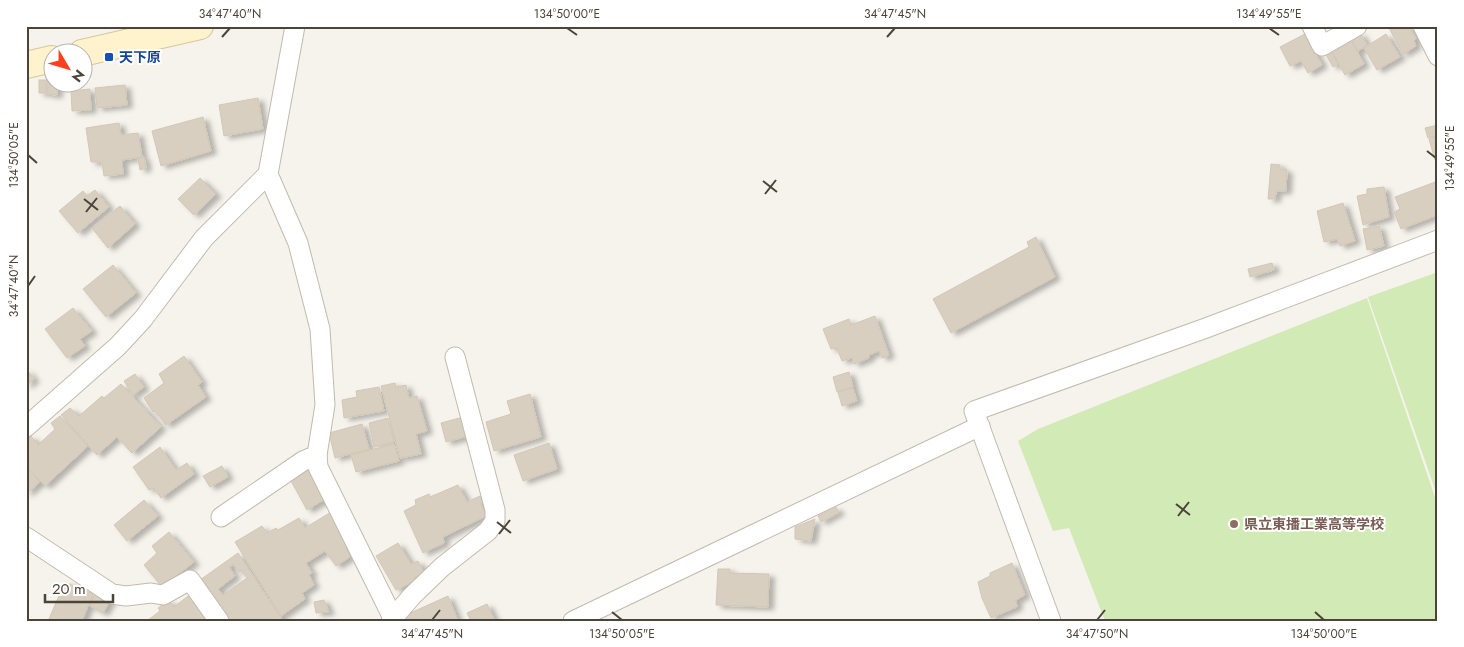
<svg xmlns="http://www.w3.org/2000/svg" width="1464" height="647" font-family="Jost,'Noto Sans JP',sans-serif">
<style>
.green{fill:#d2eab5}
.building{fill:#d8cfc1;stroke:#d3c7b4;fill-rule:evenodd;filter:url(#shadow)}
.lines{fill:none;stroke-linecap:round;stroke-linejoin:round}
.street-casing{stroke:#c2bbae;stroke-width:21}
.secondary-casing{stroke:#d6c79b;stroke-width:28}
.street{stroke:#fff;stroke-width:19}
.secondary{stroke:#fff3cd;stroke-width:26}
.ticks{fill:none;stroke:#4b4439;stroke-width:2}
.transit-dot{fill:#1a4fb4;stroke:#fff;stroke-width:2}
.education-dot{fill:#8d6e63;stroke:#fff;stroke-width:2}
.labels{text-anchor:middle;stroke-width:4;stroke-linejoin:round;paint-order:stroke}
.transit-label{font-size:14px;font-weight:bold;fill:#164399;stroke:#fff;text-anchor:start}
.education-label{font-size:14px;font-weight:bold;fill:#785e54;stroke:#fff;text-anchor:start}
.neatline{fill:none;stroke:#4b4439;stroke-width:2}
.ticks-label{font-size:12px;text-anchor:middle;fill:#4b4439}
</style>
<defs>
<filter id="shadow"><feDropShadow dx="5.5" dy="3" stdDeviation="2.5" flood-color="#0004"/></filter>
</defs>
<rect width="100%" height="100%" fill="#f6f3ec"/>
<g class="green">
<polygon points="1438,272 1438,498 1368,297"/>
<polygon points="1367,298 1438,506 1438,621 1105,621 1069,528 1053,531 1018,441 1038,429"/>
</g>
<g class="building">
<polygon points="1388,26 1409,26 1416,39 1414,41 1416,46 1403,54"/>
<polygon points="1360,33 1367,45 1358,51 1350,38"/>
<polygon points="1305,34 1322,65 1308,73 1301,61 1290,66 1280,47"/>
<polygon points="1386,34 1400,57 1377,70 1364,48"/>
<polygon points="1351,40 1364,64 1345,75 1332,51"/>
<polygon points="1331,51 1338,64 1333,67 1325,53"/>
<polygon points="47,78 52,78 52,82 57,82 57,95 47,94"/>
<rect x="39" y="80" width="7" height="13"/>
<polygon points="125,85 127,105 97,108 95,88"/>
<polygon points="90,89 91,110 72,111 71,91"/>
<polygon points="258,98 263,129 224,136 219,105"/>
<polygon points="203,117 211,151 161,166 152,131"/>
<polygon points="119,123 121,135 138,133 142,157 122,160 123,174 104,176 102,162 91,162 86,128"/>
<polygon points="1438,125 1438,135 1428,138 1425,128"/>
<polygon points="1438,136 1438,160 1435,160 1429,139"/>
<polygon points="144,157 146,168 140,170 138,159"/>
<polygon points="1271,164 1280,165 1280,169 1287,170 1286,191 1276,191 1275,199 1268,199"/>
<polygon points="200,178 216,194 194,215 178,199"/>
<polygon points="1438,181 1438,215 1401,229 1394,212 1400,209 1395,197"/>
<polygon points="1384,187 1389,217 1363,225 1357,196 1367,194 1367,189"/>
<polygon points="95,190 109,207 78,233 59,211 83,191 87,196"/>
<polygon points="1343,203 1355,241 1340,246 1337,239 1324,242 1317,211"/>
<polygon points="120,206 135,224 108,248 92,228"/>
<polygon points="1379,226 1384,246 1367,250 1363,229"/>
<polygon points="1036,237 1055,277 951,333 933,299 1029,247 1027,242"/>
<polygon points="1272,263 1274,270 1250,277 1248,269"/>
<polygon points="113,265 136,293 106,317 83,289"/>
<polygon points="73,308 92,331 80,339 85,346 67,358 45,329"/>
<polygon points="875,316 889,355 882,358 879,351 869,355 869,358 854,364 852,358 842,361 837,348 831,349 823,329 849,319 851,325"/>
<polygon points="184,356 202,382 198,385 206,397 166,425 155,411 153,412 144,398 164,383 159,374"/>
<polygon points="26,369 34,379 26,386"/>
<polygon points="849,372 853,387 837,392 833,377"/>
<polygon points="135,374 144,387 133,395 124,381"/>
<polygon points="395,383 396,387 406,385 409,398 417,396 427,431 416,434 421,454 400,458 381,386"/>
<polygon points="121,384 161,427 132,453 117,437 97,455 61,415 70,408 79,416 102,396 104,398"/>
<polygon points="379,387 384,411 344,418 342,400 357,397 356,391"/>
<polygon points="853,388 857,401 842,406 838,392"/>
<polygon points="530,394 541,437 494,451 486,422 511,414 507,401"/>
<polygon points="60,416 88,446 45,486 26,466 26,439 31,436 38,445 55,429 51,423"/>
<polygon points="463,417 468,436 446,442 441,423"/>
<polygon points="388,418 394,442 374,447 369,423"/>
<polygon points="362,424 369,449 335,458 329,433"/>
<polygon points="549,443 557,469 523,481 514,455"/>
<polygon points="394,444 399,461 356,472 351,455"/>
<polygon points="160,447 176,470 187,463 194,474 161,498 154,488 149,490 133,467"/>
<polygon points="222,466 228,477 210,487 203,476"/>
<polygon points="26,467 40,482 26,494"/>
<polygon points="311,468 327,498 307,510 290,479"/>
<polygon points="458,485 467,502 480,496 483,503 481,504 486,516 443,537 444,543 423,553 404,511 416,505 415,500 429,494 430,497"/>
<polygon points="144,500 158,516 127,541 114,525"/>
<polygon points="836,507 839,512 821,522 818,516"/>
<polygon points="331,512 351,544 346,548 350,557 336,566 325,551 306,563 312,573 309,575 314,585 302,593 305,599 281,616 235,542 262,526 267,533 276,528 278,530 299,518 305,528"/>
<polygon points="815,519 811,541 795,539 795,527"/>
<polygon points="169,532 194,562 162,587 144,565 157,553 152,546"/>
<polygon points="398,543 411,564 418,561 424,573 414,578 414,581 396,590 376,556"/>
<path d="M238,553L283,621H225L200,580ZM233,564L239,572L241,570L247,578L223,595L218,589L235,576L229,567Z"/>
<polygon points="1012,563 1025,595 1016,600 1017,607 991,618 982,598 978,582 990,576 990,573"/>
<polygon points="718,569 730,569 730,573 769,574 768,607 716,605"/>
<polygon points="65,582 93,594 82,621 48,621"/>
<polygon points="96,591 111,599 103,613 90,606"/>
<polygon points="192,593 211,621 148,620 160,611 158,608 169,600 174,607"/>
<polygon points="448,596 458,621 395,620"/>
<polygon points="324,600 329,612 316,613 314,602"/>
<polygon points="487,604 495,621 471,621 467,613"/>
</g>
<g class="lines">
<g class="street-casing">
<g id="street">
<polyline points="295,26 268,174 298,243 320,329 325,405 317,455 318,467 393,618 391,621"/>
<polyline points="1312,26 1322,46 1357,26"/>
<polyline points="1423,26 1438,56"/>
<polyline points="26,427 118,346 143,319 204,238 268,174"/>
<polyline points="221,517 303,461 317,455"/>
<polyline points="26,537 112,594 126,596 151,593 163,595 190,580 219,621"/>
<polyline points="393,618 412,596 442,567 488,531 495,521 495,510 455,357"/>
<polyline points="573,621 980,426"/>
<polyline points="1051,621 974,411 1206,328 1438,240"/>
</g>
</g>
<g class="secondary-casing">
<g id="secondary">
<polyline points="82,53 200,26"/>
<polyline points="26,65 52,59"/>
</g>
</g>
<use href="#street" class="street"/>
<use href="#secondary" class="secondary"/>
</g>
<path class="ticks" d="M567,28L577,35M1269,28L1279,35M222,37L230,28M887,37L895,28M1427,151L1436,158M28,155L37,163M763,181L777,192M765,194L776,180M84,199L98,210M86,212L97,198M28,286L35,276M1176,504L1190,515M1178,516L1189,502M497,522L511,533M499,534L510,520M612,612L622,620M1315,612L1324,620M432,620L440,610M1097,620L1105,610"/>
<rect class="transit-dot" x="104" y="52" width="10" height="10" rx="2.5"/>
<circle class="education-dot" cx="1234" cy="524" r="5"/>
<g class="labels">
<g class="transit-label">
<text x="119" y="62">天下原</text>
</g>
<g class="education-label">
<text x="1244" y="529">県立東播工業高等学校</text>
</g>
</g>
<rect width="1464" height="647" fill="none" stroke="#ffffff" stroke-width="55"/>
<g transform="translate(68 68) rotate(128)"><circle r="24" fill="#ffffff" stroke="#b7b4b0"/>
<path d="M0-4L9 19L0 12L-9 19Z" fill="#fc3f1d"/>
<text y="-8" font-size="14" font-weight="bold" text-anchor="middle" fill="#4b4439">N</text>
</g>
<path d="M45 594v8h68v-8" fill="none" stroke="#4b4439" stroke-width="2.5"/>
<text x="52" y="594" font-size="15" fill="#4b4439" stroke="#ffffff" stroke-width="4" paint-order="stroke">20 m</text>
<rect x="28" y="28" width="1408" height="592" class="neatline"/>
<g class="ticks-label">
<text x="230" y="18">34°47'40"N</text>
<text x="567" y="18">134°50'00"E</text>
<text x="895" y="18">34°47'45"N</text>
<text x="1269" y="18">134°49'55"E</text>
<text transform="translate(14 155) rotate(-90)" y="4">134°50'05"E</text>
<text transform="translate(1450 158) rotate(-90)" y="4">134°49'55"E</text>
<text transform="translate(14 286) rotate(-90)" y="4">34°47'40"N</text>
<text x="432" y="638">34°47'45"N</text>
<text x="622" y="638">134°50'05"E</text>
<text x="1097" y="638">34°47'50"N</text>
<text x="1324" y="638">134°50'00"E</text>
</g>
</svg>
